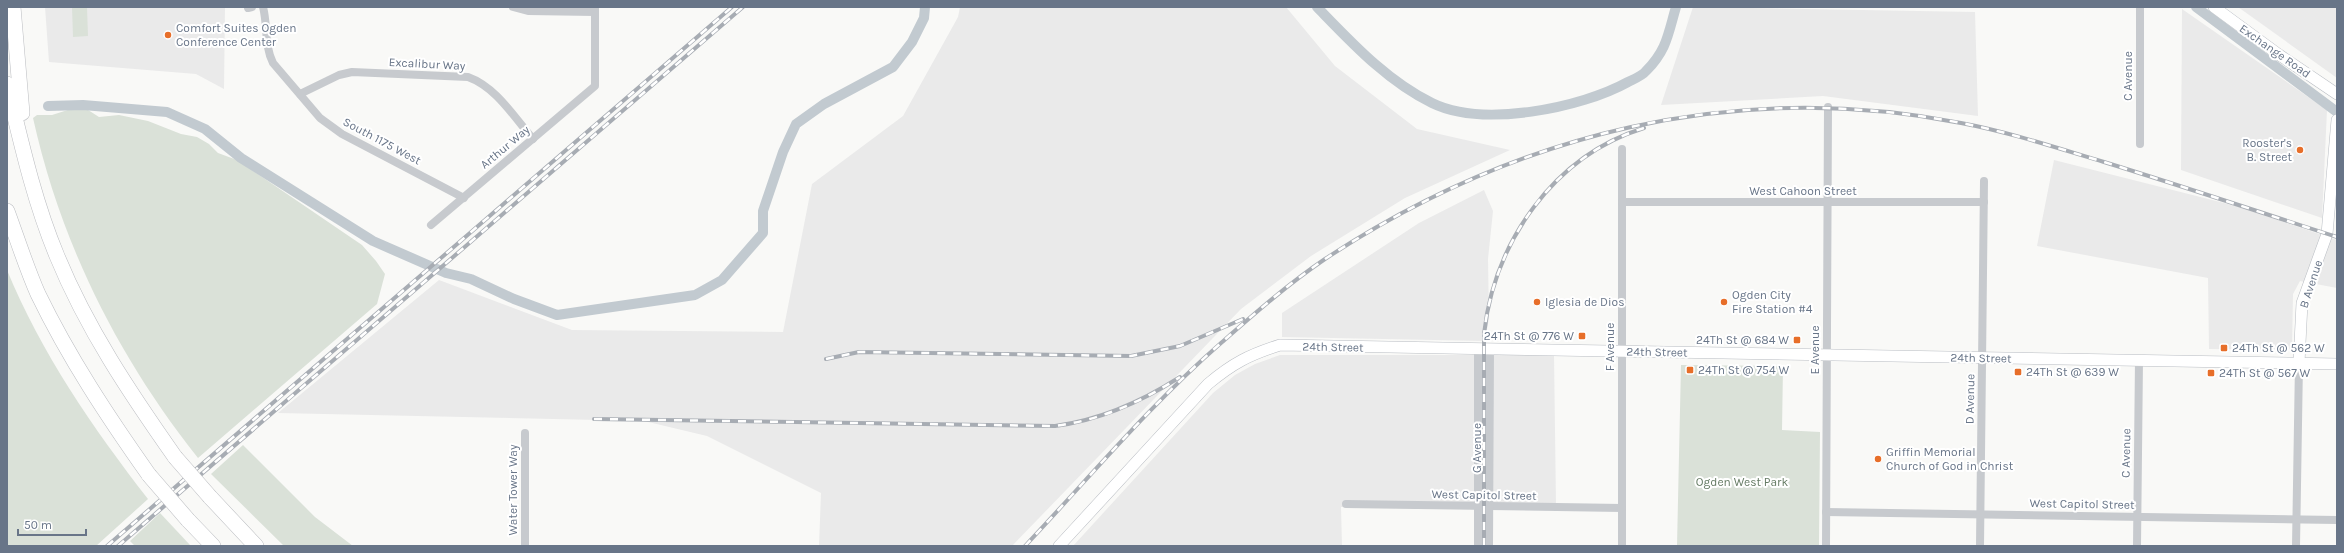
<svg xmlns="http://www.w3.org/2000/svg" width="2344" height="553" font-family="Karla,sans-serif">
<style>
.built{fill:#eaeaea}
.green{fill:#dae1d8}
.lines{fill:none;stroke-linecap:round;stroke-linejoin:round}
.canal{stroke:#c2cad0;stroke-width:10}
.secondary-casing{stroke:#b9bdc3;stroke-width:12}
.highway-casing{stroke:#babcc0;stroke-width:16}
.street{stroke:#c7cace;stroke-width:8}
.secondary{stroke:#fff;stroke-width:11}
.highway{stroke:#fff;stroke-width:15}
.rail-casing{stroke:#a7acb3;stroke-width:4}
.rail{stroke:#fff;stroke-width:2.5;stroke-dasharray:8;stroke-linecap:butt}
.highway-bridge-casing{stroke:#babcc0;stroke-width:16;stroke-linecap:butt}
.highway-bridge{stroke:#fff;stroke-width:15}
.poi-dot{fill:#e76e29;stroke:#fff;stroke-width:1.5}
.labels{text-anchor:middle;stroke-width:4;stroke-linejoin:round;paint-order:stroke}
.poi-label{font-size:12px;fill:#687588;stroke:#fff;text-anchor:start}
.street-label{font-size:12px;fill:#687588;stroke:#fff}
.park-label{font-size:12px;fill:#647a63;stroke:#fff}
</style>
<rect width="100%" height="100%" fill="#f9f9f7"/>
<g class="built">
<polygon points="45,7 225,7 224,89 196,74 49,62"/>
<polygon points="960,7 1286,7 1335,66 1417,129 1510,150 1405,198 1311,256 1241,309 1012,546 819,546 821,493 707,436 644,421 278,413 439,280 572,330 783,332 812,184 903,116 958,17"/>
<polygon points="1693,7 1975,12 1978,116 1823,96 1661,105"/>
<polygon points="2238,7 2337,7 2337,78"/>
<polygon points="2182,9 2327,110 2322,218 2181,170"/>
<polygon points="2054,160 2236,206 2337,240 2337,288 2300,281 2293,294 2292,350 2209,349 2208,278 2037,246"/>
<polygon points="1484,190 1493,211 1488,259 1489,318 1485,341 1282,337 1282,313 1419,223"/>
<polygon points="1280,355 1554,355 1556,505 1341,507 1342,546 1073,546 1213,393 1235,375 1255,364"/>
</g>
<g class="green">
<polygon points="72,7 87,7 88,36 73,37"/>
<path d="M74,108H85L99,117L119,115L148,121L181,134L197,137L209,144L218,153L237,160L362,245L376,261L385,274L377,304L198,458C118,357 61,244 33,118L37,115H52Z"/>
<path d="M7,270C41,353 93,428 148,499L96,546H7Z"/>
<polygon points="1681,365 1783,366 1782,430 1820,432 1819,546 1677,546"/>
<polygon points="243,445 315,517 353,546 284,546 211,474"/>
<polygon points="160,513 190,545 192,546 135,546 130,541"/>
</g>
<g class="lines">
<g class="canal">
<path d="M1317,7C1352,43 1387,81 1432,103C1483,128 1581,108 1628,82C1634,79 1642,76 1646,71C1667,50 1668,34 1676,7"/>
<polyline points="2196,7 2337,112"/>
<polyline points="48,106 83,105 167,112 205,129 241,158 373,241 446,273 471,279 514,299 557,315 695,295 722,280 763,233 763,211 783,152 796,124 824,104 893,67 912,42 924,18 925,7"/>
</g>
<g class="secondary-casing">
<g id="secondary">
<polyline points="2214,7 2278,54 2337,94"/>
<polyline points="2299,363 2302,303 2327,234 2337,120"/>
<path d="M1059,546L1208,384C1233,363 1249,355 1280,345L2337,364"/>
</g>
</g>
<g class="highway-casing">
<g id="highway">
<polyline points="13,7 22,113"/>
<path d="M7,84C21,142 34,201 57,256C87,329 130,393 175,457"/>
<path d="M7,211C17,238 26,267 38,294C69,358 108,417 149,475"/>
<polyline points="210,497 256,546"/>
<polyline points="188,520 213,546"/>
</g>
</g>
<g class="street">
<path d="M263,7C268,26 264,45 273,63L320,118L342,134L464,198"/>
<polyline points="513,7 528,11 595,12"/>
<polyline points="248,8 252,7"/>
<path d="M300,94L339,75L352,72L468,77C496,87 514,117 533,139"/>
<polyline points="2140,144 2140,7"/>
<polyline points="1622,149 1622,546"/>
<polyline points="1622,202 1984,202"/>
<polyline points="431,225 595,86 595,7"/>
<polyline points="1478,349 1478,546"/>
<polyline points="1346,504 1622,508"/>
<polyline points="1826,512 2337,520"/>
<polyline points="525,546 525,433"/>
<polyline points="1489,546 1490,349"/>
<polyline points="1826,546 1828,107"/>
<polyline points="1980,546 1984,181"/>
<polyline points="2137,546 2139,360"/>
<polyline points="2296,546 2299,363"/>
</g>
<use href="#secondary" class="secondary"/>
<use href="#highway" class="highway"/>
<g class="rail-casing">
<g id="rail">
<polyline points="826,359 859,352 1131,356 1180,346 1243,319"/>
<path d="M594,419L1055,426C1101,420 1141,402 1180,377"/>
<polyline points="107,546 732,7"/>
<polyline points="118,546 743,7"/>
<path d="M1025,546C1089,478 1151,404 1221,343C1254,314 1288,284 1325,259C1517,133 1734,79 1961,123C2009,132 2057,148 2104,162C2182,186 2259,212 2337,237"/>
<path d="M1484,546V334C1494,243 1553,156 1644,128"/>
</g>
</g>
<use href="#rail" class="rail"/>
<g class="highway-bridge-casing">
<g id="highway-bridge">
<polyline points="175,457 210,497"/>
<polyline points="149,475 188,520"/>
</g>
</g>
<use href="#highway-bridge" class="highway-bridge"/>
</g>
<g class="poi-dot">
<circle cx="168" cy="35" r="4"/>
<circle cx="2300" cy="150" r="4"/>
<circle cx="1537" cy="302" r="4"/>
<circle cx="1724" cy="302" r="4"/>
<rect x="1578" y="332" width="8" height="8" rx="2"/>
<rect x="1793" y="336" width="8" height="8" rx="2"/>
<rect x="2220" y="344" width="8" height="8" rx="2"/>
<rect x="1686" y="366" width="8" height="8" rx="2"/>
<rect x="2014" y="368" width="8" height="8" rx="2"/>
<rect x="2207" y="369" width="8" height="8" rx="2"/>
<circle cx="1878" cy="459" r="4"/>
</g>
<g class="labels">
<g class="poi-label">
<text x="176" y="32">Comfort Suites Ogden<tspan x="176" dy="14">Conference Center</tspan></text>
<text x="2292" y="147" text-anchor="end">Rooster's<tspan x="2292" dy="14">B. Street</tspan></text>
<text x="1732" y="299">Ogden City<tspan x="1732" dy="14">Fire Station #4</tspan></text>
<text x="1545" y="306">Iglesia de Dios</text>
<text x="1574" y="340" text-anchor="end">24Th St @ 776 W</text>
<text x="1789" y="344" text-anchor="end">24Th St @ 684 W</text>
<text x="2232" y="352">24Th St @ 562 W</text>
<text x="1698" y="374">24Th St @ 754 W</text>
<text x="2026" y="376">24Th St @ 639 W</text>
<text x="2219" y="377">24Th St @ 567 W</text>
<text x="1886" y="456">Griffin Memorial<tspan x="1886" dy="14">Church of God in Christ</tspan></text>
</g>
<g class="street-label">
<text transform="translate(2275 51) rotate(35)" y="4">Exchange Road</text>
<text transform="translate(427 64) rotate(3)" y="4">Excalibur Way</text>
<text transform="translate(2128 76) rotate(-90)" y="4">C Avenue</text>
<text transform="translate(382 141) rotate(28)" y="4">South 1175 West</text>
<text transform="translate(505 147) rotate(-40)" y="4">Arthur Way</text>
<text x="1803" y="195">West Cahoon Street</text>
<text transform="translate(2311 284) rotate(-72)" y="4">B Avenue</text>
<text transform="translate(1333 347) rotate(1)" y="4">24th Street</text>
<text transform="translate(1610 347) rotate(-90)" y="4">F Avenue</text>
<text transform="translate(1815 350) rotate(-90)" y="4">E Avenue</text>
<text transform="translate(1657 352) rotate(1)" y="4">24th Street</text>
<text transform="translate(1981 358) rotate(1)" y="4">24th Street</text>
<text transform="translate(1970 399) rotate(-89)" y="4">D Avenue</text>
<text transform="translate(1477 448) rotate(-90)" y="4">G Avenue</text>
<text transform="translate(2126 453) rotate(-89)" y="4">C Avenue</text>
<text transform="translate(513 490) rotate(-90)" y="4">Water Tower Way</text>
<text transform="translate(1484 495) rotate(1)" y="4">West Capitol Street</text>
<text transform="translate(2082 504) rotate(1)" y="4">West Capitol Street</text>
</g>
<g class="park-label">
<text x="1742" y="486">Ogden West Park</text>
</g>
</g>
<rect width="2344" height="553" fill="none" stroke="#687588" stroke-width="16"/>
<path d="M18 529v6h68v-6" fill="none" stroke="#687588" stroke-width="2"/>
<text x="24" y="529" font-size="12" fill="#687588" stroke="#ffffff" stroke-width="3" paint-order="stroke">50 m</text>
</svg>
